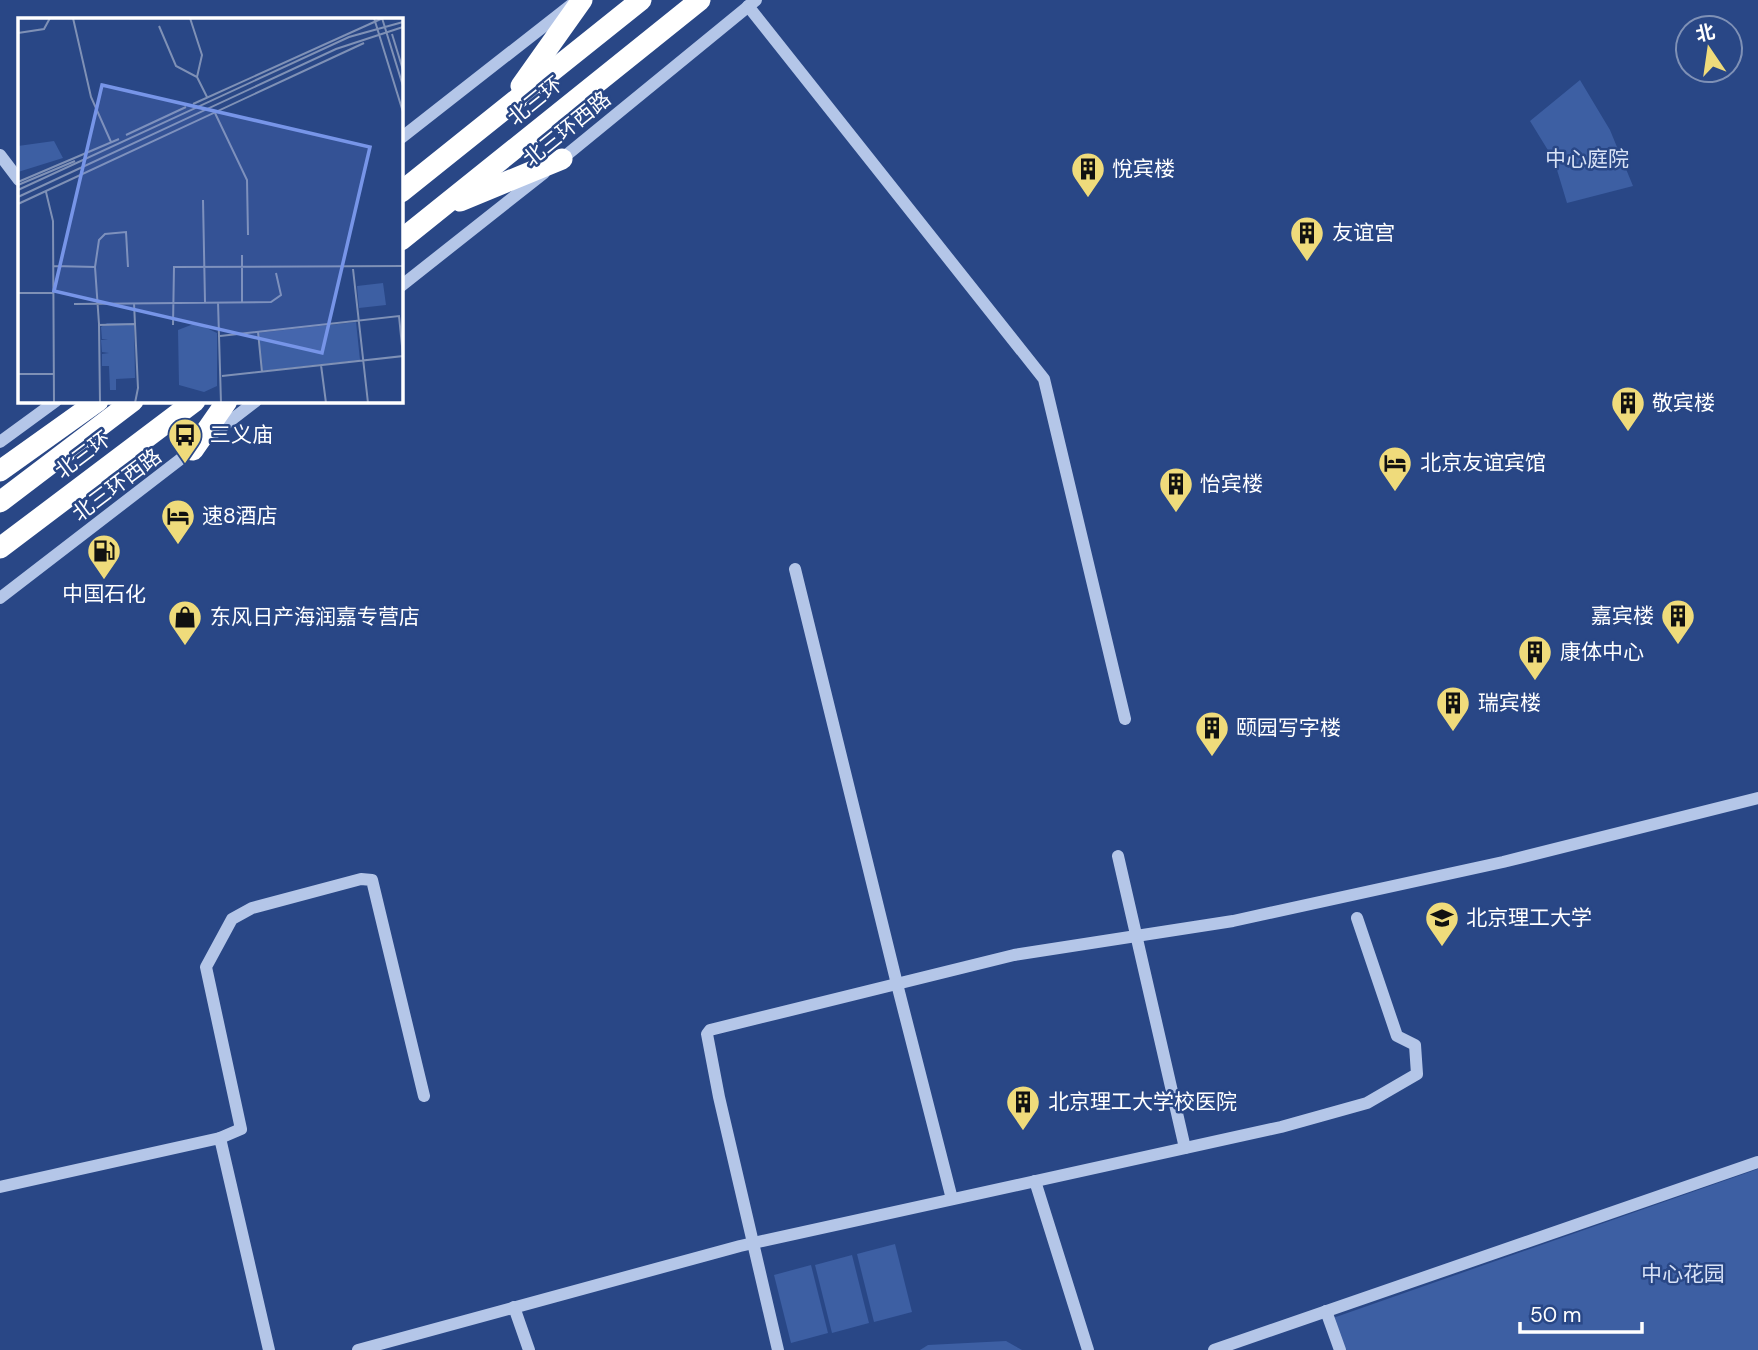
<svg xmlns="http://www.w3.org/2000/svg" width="1758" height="1350" font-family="'DM Sans','Noto Sans SC',sans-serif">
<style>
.green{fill:#3d5fa3}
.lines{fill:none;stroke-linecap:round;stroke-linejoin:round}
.minor{stroke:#b4c6e8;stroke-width:12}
.highway{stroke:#fff;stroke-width:21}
.labels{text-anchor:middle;stroke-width:5;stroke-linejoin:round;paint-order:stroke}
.street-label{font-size:21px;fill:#fff;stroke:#294786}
.park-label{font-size:21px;fill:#d8e2f6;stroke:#294786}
.poi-label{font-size:21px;fill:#fff;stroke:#294786;text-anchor:start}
.inset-road{fill:none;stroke:#7f91b6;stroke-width:2}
.view{fill:#7795e8;fill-opacity:0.15;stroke:#7795e8;stroke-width:3.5}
.inset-edge{fill:none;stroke:#fff;stroke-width:3.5}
</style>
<rect width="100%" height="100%" fill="#294786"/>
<g class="green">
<polygon points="1580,80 1610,130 1633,186 1567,203 1554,160 1530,121"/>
<polygon points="1758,1169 1758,1350 1344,1350 1333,1318"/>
<polygon points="895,1244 912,1312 874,1322 857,1254"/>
<polygon points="852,1255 869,1323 832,1333 815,1265"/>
<polygon points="811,1265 828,1333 791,1343 774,1275"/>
<polygon points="1006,1341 1022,1350 920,1350 928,1345"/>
</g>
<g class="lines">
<g class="minor">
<polyline points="748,6 1044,379 1125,719"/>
<polyline points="401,138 571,5"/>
<polyline points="0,155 19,180"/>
<polyline points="558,162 756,0"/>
<polyline points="401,286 544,173"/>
<polyline points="0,442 56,401"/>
<polyline points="795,569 897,984 952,1199"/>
<polyline points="0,598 256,401"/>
<polyline points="1118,856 1185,1148"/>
<polyline points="220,1138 241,1129 206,967 232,919 252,908 361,879 372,880 424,1096"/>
<polyline points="1035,1181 1088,1350"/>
<polyline points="0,1187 220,1138 269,1350"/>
<polyline points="514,1307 529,1350"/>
<polyline points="1326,1311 1340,1350"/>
<polyline points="358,1350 740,1246 1281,1127 1367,1103 1417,1074 1415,1045 1397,1036 1357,918"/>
<polyline points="778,1350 719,1097 707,1034 710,1030 1014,955 1233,921 1503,862 1758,798"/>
<polyline points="1214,1350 1758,1162"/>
</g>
<g class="highway">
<polyline points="521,86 582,0"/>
<polyline points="401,192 641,0"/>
<polyline points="460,201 562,159"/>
<polyline points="401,240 700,0"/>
<polyline points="193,450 227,401"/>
<polyline points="0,471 98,401"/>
<polyline points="0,502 133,401"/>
<polyline points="0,548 195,401"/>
</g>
</g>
<defs>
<g id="building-pin" transform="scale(1.75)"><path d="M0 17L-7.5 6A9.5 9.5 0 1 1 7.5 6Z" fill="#efdb7b" stroke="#294786"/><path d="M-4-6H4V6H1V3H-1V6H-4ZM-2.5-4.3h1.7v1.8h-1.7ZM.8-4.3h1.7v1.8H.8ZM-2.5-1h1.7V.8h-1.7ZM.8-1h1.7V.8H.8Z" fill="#111"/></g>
<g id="bus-pin" transform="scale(1.75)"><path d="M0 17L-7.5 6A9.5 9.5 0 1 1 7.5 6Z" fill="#efdb7b" stroke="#294786"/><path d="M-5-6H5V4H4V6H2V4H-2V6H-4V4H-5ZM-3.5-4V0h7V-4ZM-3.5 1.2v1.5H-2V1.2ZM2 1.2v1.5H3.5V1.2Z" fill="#111"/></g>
<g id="hotel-pin" transform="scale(1.75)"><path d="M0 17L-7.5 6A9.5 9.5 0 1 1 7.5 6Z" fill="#efdb7b" stroke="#294786"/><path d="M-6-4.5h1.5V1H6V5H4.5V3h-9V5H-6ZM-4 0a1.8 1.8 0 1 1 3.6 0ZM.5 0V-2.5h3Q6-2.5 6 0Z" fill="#111"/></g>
<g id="fuel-pin" transform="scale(1.75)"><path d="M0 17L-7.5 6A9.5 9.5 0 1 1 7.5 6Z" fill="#efdb7b" stroke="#294786"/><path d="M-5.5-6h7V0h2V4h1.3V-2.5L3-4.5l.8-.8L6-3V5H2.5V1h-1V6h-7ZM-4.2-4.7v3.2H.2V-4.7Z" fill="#111"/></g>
<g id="shop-pin" transform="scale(1.75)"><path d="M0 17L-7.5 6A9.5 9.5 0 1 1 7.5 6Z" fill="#efdb7b" stroke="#294786"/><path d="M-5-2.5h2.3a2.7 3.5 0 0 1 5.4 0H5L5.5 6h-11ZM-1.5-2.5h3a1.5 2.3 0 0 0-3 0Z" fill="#111"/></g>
<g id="university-pin" transform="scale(1.75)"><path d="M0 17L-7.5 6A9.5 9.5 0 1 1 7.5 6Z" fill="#efdb7b" stroke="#294786"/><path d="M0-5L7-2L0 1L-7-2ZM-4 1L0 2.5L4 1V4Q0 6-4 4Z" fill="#111"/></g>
</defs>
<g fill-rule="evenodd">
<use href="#building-pin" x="1088" y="169"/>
<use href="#building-pin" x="1307" y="233"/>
<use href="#building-pin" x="1628" y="403"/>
<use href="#bus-pin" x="185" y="435"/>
<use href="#hotel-pin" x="1395" y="463"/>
<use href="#building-pin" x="1176" y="484"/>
<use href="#hotel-pin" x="178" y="516"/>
<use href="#fuel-pin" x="104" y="551"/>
<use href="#building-pin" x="1678" y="616"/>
<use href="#shop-pin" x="185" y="617"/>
<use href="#building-pin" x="1535" y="652"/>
<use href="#building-pin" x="1453" y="703"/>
<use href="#building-pin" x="1212" y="728"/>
<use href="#university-pin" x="1442" y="918"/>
<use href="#building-pin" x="1023" y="1102"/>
</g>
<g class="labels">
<g class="street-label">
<text transform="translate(535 101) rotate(-39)" y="7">北三环</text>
<text transform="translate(567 129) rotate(-39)" y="7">北三环西路</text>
<text transform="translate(83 455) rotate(-37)" y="7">北三环</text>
<text transform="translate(117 485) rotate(-37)" y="7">北三环西路</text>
</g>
<g class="park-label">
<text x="1587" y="166">中心庭院</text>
<text x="1683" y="1281">中心花园</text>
</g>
<g class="poi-label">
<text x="1112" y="176">悅宾楼</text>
<text x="1332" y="240">友谊宫</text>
<text x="1652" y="410">敬宾楼</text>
<text x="210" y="442">三义庙</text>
<text x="1420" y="470">北京友谊宾馆</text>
<text x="1200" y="491">怡宾楼</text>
<text x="202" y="523">速8酒店</text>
<text x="104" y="601" text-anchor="middle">中国石化</text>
<text x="1654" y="623" text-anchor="end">嘉宾楼</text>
<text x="210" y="624">东风日产海润嘉专营店</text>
<text x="1560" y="659">康体中心</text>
<text x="1478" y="710">瑞宾楼</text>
<text x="1236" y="735">颐园写字楼</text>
<text x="1466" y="925">北京理工大学</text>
<text x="1048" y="1109">北京理工大学校医院</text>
</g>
</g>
<g transform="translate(18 18)">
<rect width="385" height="385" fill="#294786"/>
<path d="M36,123L45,140L0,154V128ZM365,265L368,287L341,290L339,268ZM338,304L342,342L244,353L240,315ZM89,305H116L117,360L98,361V372H92L91,348H84V336L91,335L84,334L83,322H90L84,321L83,309ZM178,305L199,315V368L186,374L161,367L160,312Z" fill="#3d5fa3"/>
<path class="inset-road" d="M55,0L73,79L93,124M172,0L184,37L179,59M356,0L385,94M364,0L385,68M141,8L158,48L179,59L189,79M0,15L26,11L32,0M374,16L385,52M175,86L365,0M197,95L229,162L230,217M108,117L168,89M0,164L101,121M0,167L57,143M0,172L331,19L385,4M28,174L35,203L36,385M0,179L318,31L385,9M185,182L187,284M0,186L346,25M36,248L77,249L81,306M77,249L81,222L87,216L108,214L110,249M335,251L350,385M0,275H36M200,284L203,385M224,284V237M116,285L120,370L117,385M56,286L253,284L263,277L258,255M155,307L156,249L385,248M240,314L244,354M202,318L381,298L385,338L204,358M303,347L308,385M0,356H36M82,385L81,307L118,306"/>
<path class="view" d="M84,67L352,129L304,335L36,273Z"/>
<rect width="385" height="385" class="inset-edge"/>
</g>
<g transform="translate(1709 49) rotate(347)"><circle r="33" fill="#294786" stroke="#7f91b6" stroke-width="2"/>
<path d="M0-5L12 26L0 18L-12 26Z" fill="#efdb7b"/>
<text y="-10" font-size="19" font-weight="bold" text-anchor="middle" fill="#ffffff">北</text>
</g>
<path d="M1520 1322v10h122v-10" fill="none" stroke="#ffffff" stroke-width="3.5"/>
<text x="1530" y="1322" font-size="21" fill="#ffffff" stroke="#294786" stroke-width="5" paint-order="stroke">50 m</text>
</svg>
